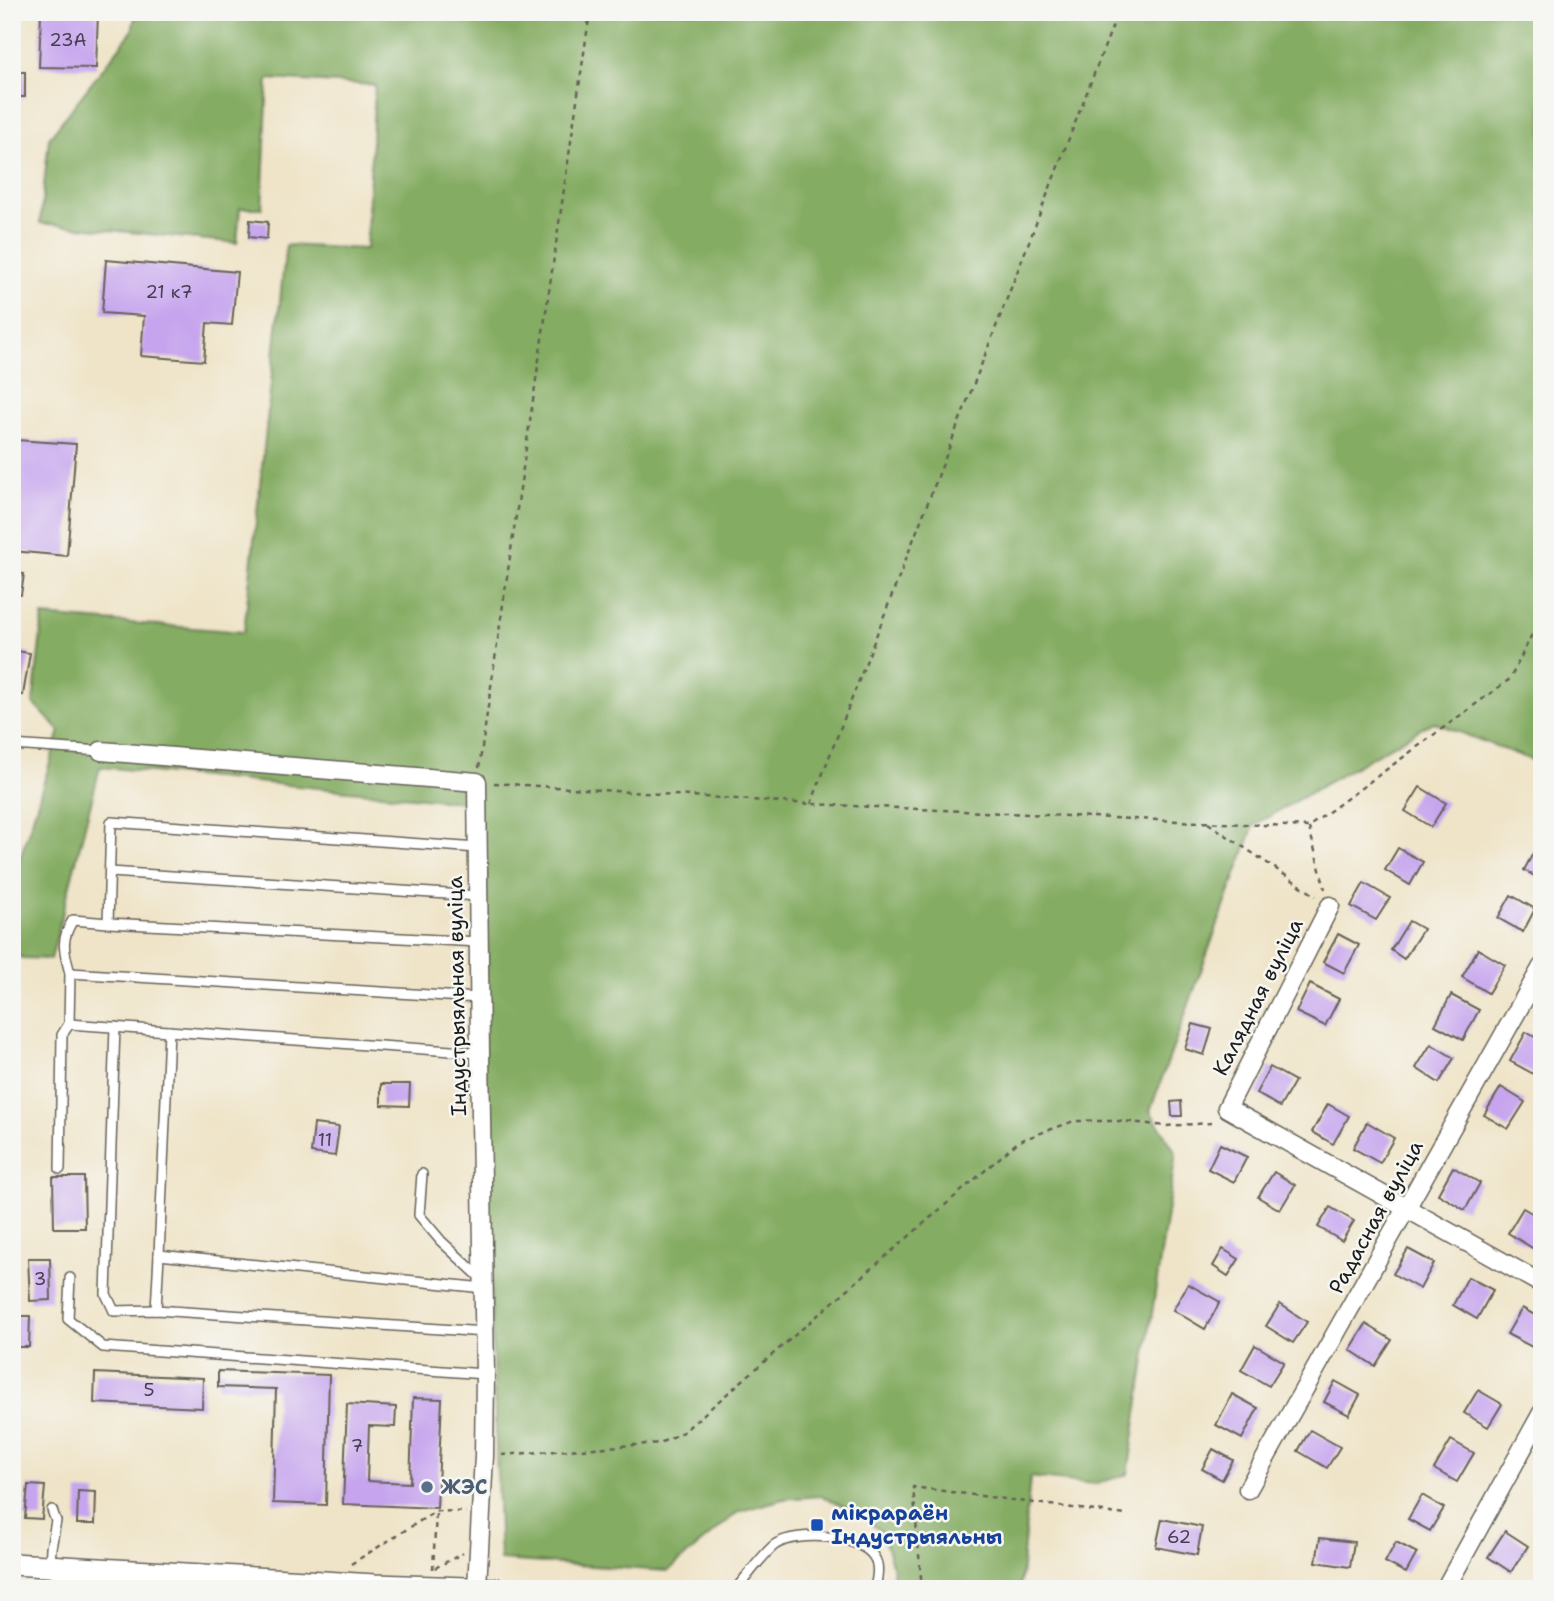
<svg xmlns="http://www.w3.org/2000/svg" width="1554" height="1601" font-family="'Shantell Sans',sans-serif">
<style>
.forest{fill:#84ac62;stroke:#50643f;stroke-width:2}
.building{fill:#c6a4ee}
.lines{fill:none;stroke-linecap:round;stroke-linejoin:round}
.service-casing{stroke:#666258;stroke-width:12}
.minor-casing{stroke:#666258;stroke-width:21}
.tertiary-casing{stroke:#666258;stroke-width:24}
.path{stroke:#666258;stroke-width:2.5;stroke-dasharray:5 5;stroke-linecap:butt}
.service{stroke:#fff;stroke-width:9}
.minor{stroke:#fff;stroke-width:18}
.tertiary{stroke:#fff;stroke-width:21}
.service-dot{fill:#5c6f8a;stroke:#f6f6f2;stroke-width:2.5}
.transit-dot{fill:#1a4fb4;stroke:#f6f6f2;stroke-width:2.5}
.labels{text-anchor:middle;stroke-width:5;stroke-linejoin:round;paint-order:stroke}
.number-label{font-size:18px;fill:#463e50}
.street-label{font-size:21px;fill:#1c1c1c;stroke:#f6f6f2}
.service-label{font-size:21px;font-weight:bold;fill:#4e5e75;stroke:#f6f6f2;text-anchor:start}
.transit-label{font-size:21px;font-weight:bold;fill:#164399;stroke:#f6f6f2;text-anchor:start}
</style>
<rect width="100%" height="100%" fill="#f6f6f2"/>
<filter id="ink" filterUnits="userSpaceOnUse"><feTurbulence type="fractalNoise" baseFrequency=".0143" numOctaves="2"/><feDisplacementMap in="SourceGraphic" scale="14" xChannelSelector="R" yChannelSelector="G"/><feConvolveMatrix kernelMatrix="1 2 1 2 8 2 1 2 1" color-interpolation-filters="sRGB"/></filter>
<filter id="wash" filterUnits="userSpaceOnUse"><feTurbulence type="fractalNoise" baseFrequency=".00686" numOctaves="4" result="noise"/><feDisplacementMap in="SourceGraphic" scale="28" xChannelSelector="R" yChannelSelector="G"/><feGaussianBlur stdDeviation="1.57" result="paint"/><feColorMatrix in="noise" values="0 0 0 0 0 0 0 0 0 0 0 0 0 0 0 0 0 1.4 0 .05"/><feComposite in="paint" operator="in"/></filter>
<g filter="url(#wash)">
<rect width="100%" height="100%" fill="#efe4c8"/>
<polygon class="forest" points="136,12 1542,12 1542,764 1433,722 1254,825 1150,1111 1176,1153 1128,1474 1095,1484 1030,1477 1020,1589 894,1589 892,1564 882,1533 859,1513 821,1496 783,1499 738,1512 668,1571 500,1560 474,803 100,767 51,959 22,958 12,953 12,884 60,731 33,703 43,616 244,632 286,245 366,249 375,85 268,79 262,208 240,208 237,243 40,223 49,138 132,31"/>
<g id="blocks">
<g class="building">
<polygon points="41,12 98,12 96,68 39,67"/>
<rect x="12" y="72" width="13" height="25"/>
<polygon points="250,220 268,222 267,239 249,237"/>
<polygon points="106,260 237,272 232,325 207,323 204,361 141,356 144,316 102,313"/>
<polygon points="16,440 76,444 67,556 12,551 12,492"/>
<polygon points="12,572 24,574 21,595 12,594"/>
<polygon points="17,651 30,653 23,695 12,693 12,674"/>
<polygon points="1420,787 1446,803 1431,827 1405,811"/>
<polygon points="1537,846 1542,849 1542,880 1524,870"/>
<polygon points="1398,848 1423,862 1410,885 1385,870"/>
<polygon points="1364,883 1390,898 1376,920 1351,906"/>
<polygon points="1511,895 1535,909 1523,932 1498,918"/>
<polygon points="1409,921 1423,929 1404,959 1391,950"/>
<polygon points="1338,934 1359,945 1344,973 1323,962"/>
<polygon points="1478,949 1505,965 1488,993 1462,977"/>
<polygon points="1310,984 1339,999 1325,1026 1296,1012"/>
<polygon points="1451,995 1479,1010 1463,1040 1435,1025"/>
<polygon points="1193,1024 1212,1029 1204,1055 1185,1049"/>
<polygon points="1526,1032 1542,1041 1542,1067 1537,1076 1510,1061"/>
<polygon points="1431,1044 1454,1058 1439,1083 1416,1068"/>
<polygon points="1270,1067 1295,1081 1280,1107 1256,1093"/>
<polygon points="381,1084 410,1084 409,1106 381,1105"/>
<polygon points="1501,1087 1525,1102 1508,1129 1484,1115"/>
<polygon points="1181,1101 1182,1116 1172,1116 1171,1102"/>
<polygon points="1328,1104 1349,1116 1333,1144 1312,1132"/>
<polygon points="1367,1122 1394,1138 1380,1163 1353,1148"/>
<polygon points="314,1124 339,1127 335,1156 311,1153"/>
<polygon points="1220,1144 1247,1157 1234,1182 1208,1169"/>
<polygon points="1453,1167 1480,1183 1465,1210 1438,1194"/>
<polygon points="1274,1172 1295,1185 1280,1210 1258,1197"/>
<polygon points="53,1177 84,1177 85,1228 54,1228"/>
<polygon points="1330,1207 1354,1221 1342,1241 1318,1227"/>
<polygon points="1523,1208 1542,1219 1542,1236 1534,1249 1508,1233"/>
<polygon points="1223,1249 1239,1259 1228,1276 1213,1266"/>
<polygon points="1408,1249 1434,1263 1420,1289 1393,1274"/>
<polygon points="28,1258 50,1258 51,1300 30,1301"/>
<polygon points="1468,1277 1493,1290 1477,1319 1453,1305"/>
<polygon points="1188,1284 1220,1302 1205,1329 1173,1310"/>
<polygon points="1280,1304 1307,1322 1293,1343 1266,1326"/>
<polygon points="1522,1308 1542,1319 1542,1335 1534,1348 1507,1334"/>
<polygon points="12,1316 30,1316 29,1347 16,1347 15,1370 12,1370"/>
<polygon points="1366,1324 1392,1340 1375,1366 1350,1350"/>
<polygon points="1255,1345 1284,1362 1269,1386 1241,1370"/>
<polygon points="218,1371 329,1375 326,1505 273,1503 276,1389 218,1387"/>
<polygon points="95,1373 203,1378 202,1408 94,1403"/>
<polygon points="1335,1381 1360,1395 1349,1415 1324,1402"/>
<polygon points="1478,1390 1502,1404 1488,1427 1464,1413"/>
<polygon points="1232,1394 1258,1408 1242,1439 1216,1425"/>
<polygon points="413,1398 442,1399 437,1508 343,1504 347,1404 396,1407 395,1427 369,1426 367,1481 410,1483"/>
<polygon points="1310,1430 1340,1447 1327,1468 1298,1451"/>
<polygon points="1451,1440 1474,1453 1457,1482 1434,1469"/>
<polygon points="1213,1449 1233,1460 1222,1480 1202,1469"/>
<polygon points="28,1485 45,1486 42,1519 25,1518"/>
<polygon points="78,1491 96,1492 95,1524 77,1524"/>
<polygon points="1422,1495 1444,1508 1430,1531 1408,1519"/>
<polygon points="1162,1519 1202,1527 1197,1555 1156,1547"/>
<polygon points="1505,1531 1528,1546 1511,1572 1488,1557"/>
<polygon points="1320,1538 1354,1542 1350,1567 1316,1562"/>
<polygon points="1396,1542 1417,1553 1406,1573 1385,1562"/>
</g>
</g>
</g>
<g filter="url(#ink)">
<use href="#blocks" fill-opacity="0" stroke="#666258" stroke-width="2"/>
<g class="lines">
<g class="service-casing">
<g id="service">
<polyline points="12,745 101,751"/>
<polyline points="478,848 111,822 108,923 479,942"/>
<polyline points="110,872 478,896"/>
<path d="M70,973C64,951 60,940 73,920L108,923"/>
<polyline points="69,1024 480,1053"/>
<polyline points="115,1027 106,1294 114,1311 156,1310 485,1332"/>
<polyline points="169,1031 159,1255 484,1288"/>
<polyline points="60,1169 62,1035 69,1024 70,973 479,998"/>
<polyline points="422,1174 419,1215 441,1241 482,1279"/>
<polyline points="70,1278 68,1319 103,1347 485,1374"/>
<polyline points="156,1310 159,1255"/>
<polyline points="50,1565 51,1548 56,1521 52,1510"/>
<path d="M736,1589C745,1579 767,1549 776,1544C798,1531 860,1534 874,1557C880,1566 877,1578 875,1589"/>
</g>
</g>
<g class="minor-casing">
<g id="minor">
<polyline points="101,751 477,782 480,1053 485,1374 484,1456 477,1587"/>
<polyline points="1330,906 1227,1108 1542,1284"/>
<polyline points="1248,1489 1542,967"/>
<polyline points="83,1589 86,1568"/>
<polyline points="1445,1589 1542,1413"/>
</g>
</g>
<g class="tertiary-casing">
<polyline id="tertiary" points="12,1564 375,1585 497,1589"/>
</g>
<g class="path">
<polyline points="479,768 590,12"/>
<polyline points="494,783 811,804 1308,827 1510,679 1542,614"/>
<polyline points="811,804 1118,12"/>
<polyline points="1208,823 1316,896"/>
<polyline points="1309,828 1325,889"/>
<polyline points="502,1455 660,1443 683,1432 1019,1141 1074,1121 1123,1121 1165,1126 1211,1123 1215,1120"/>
<polyline points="351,1564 436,1511 466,1512"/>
<polyline points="435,1568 463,1553"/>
<polyline points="433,1569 436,1513"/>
<polyline points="38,1589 47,1584"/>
<polyline points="922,1589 913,1487 1126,1515"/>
</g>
<use href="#service" class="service"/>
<use href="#minor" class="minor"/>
<use href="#tertiary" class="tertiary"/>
</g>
</g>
<circle class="service-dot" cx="427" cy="1487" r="7"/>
<rect class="transit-dot" x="810" y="1518" width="14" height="14" rx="3.5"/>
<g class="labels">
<g class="number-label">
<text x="68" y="46">23А</text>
<text x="169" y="298">21 к7</text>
<text x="325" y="1146">11</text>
<text x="40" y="1285">3</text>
<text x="149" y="1396">5</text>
<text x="357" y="1452">7</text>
<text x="1179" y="1543">62</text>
</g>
<g class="street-label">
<text transform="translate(457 996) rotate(-91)" y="7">Індустрыяльная вуліца</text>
<text transform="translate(1258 997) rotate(-63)" y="7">Калядная вуліца</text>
<text transform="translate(1376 1217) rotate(-61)" y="7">Радасная вуліца</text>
</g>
<g class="service-label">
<text x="441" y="1494">ЖЭС</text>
</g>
<g class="transit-label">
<text x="831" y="1520">мікрараён<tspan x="831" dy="24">Індустрыяльны</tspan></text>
</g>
</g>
<rect width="1554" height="1601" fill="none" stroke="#f6f6f2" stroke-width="42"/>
</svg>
